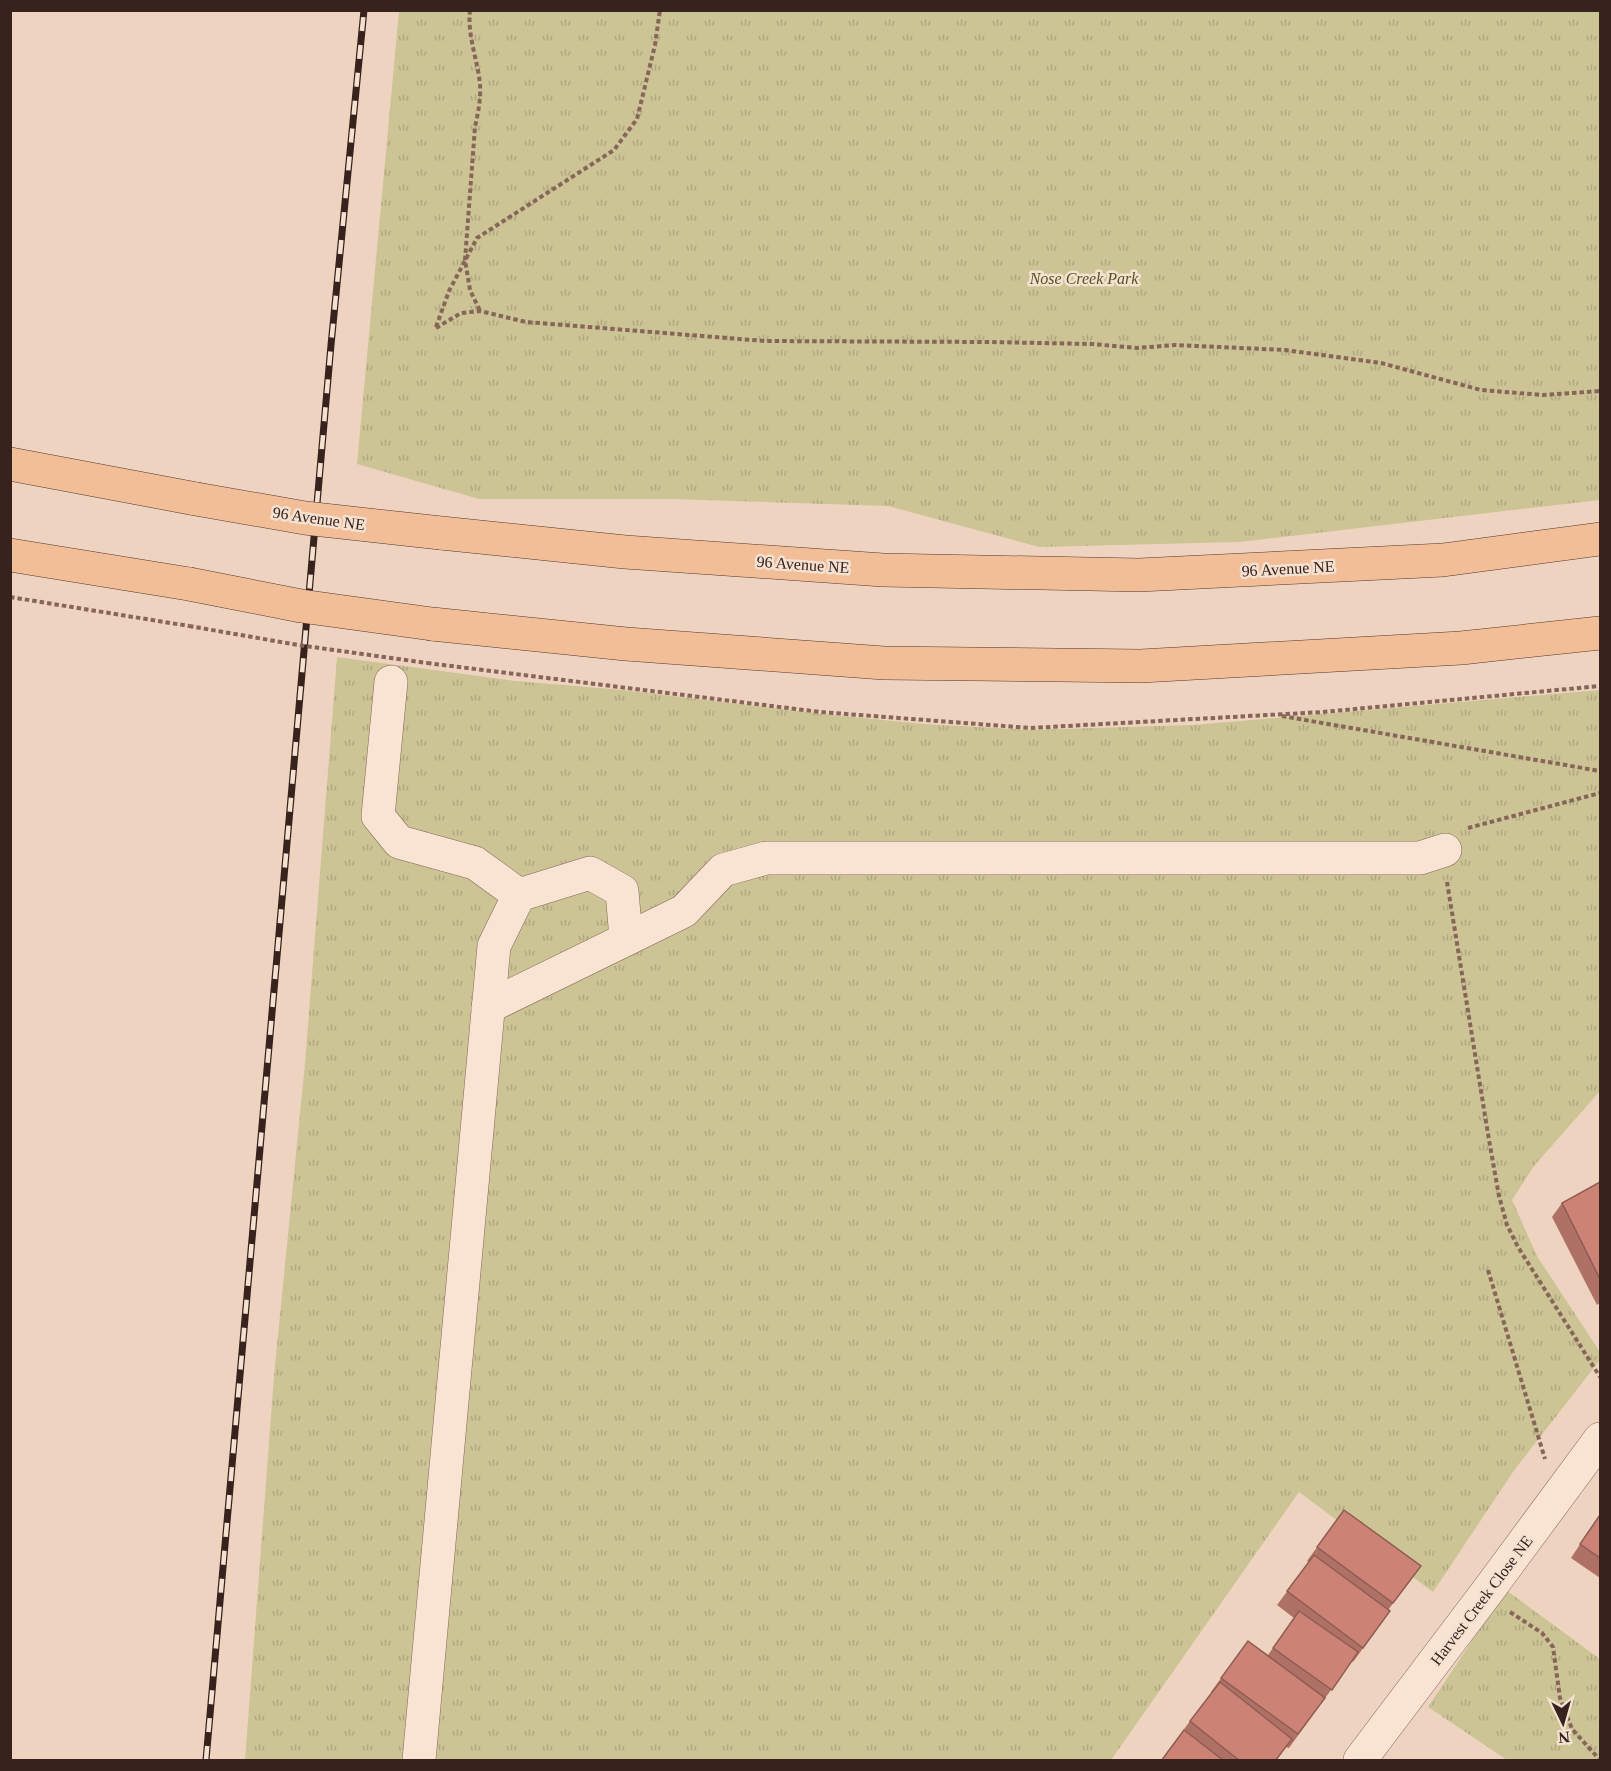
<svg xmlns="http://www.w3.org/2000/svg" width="1611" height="1771" font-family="Georgia,serif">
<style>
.grass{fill:url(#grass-tufts)}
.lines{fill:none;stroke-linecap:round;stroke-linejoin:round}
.minor-casing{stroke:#876558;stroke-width:34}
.major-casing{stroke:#55352d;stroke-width:34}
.path{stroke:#876558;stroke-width:4;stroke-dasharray:4.5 3;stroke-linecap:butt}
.minor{stroke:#f9e4d4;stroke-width:33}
.major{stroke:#f2be98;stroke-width:33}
.rail-casing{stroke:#37221d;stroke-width:7}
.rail{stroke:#f5e1d0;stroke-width:4.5;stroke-dasharray:14;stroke-linecap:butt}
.major-bridge-casing{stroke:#55352d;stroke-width:34;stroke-linecap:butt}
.path-bridge{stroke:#876558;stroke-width:4;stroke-dasharray:4.5 3;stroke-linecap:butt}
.major-bridge{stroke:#f2be98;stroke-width:33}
.wall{fill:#af7165}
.building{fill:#cc8376;stroke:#8f5c53;stroke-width:1.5}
.labels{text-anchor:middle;stroke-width:5;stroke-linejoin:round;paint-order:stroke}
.park-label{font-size:16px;font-style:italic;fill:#535323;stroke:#f5e1d0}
.street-label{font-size:16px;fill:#37221d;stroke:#f5e1d0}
</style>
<defs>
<pattern id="grass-tufts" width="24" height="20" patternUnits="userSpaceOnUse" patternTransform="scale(1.5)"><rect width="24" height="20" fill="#ccc495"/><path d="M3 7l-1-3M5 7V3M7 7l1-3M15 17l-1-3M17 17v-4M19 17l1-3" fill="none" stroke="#b0a880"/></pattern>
</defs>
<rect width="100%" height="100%" fill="#eed4c0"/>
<g class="grass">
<polygon points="399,11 1600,11 1600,500 1239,542 1039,547 888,506 673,499 479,499 357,464"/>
<polygon points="337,657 515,681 623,690 822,714 924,724 1029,730 1193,725 1600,690 1600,1091 1534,1166 1512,1200 1537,1256 1600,1352 1600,1360 1515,1469 1433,1592 1299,1492 1111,1760 245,1760 274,1376 305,1063"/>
<polygon points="1506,1590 1600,1659 1600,1760 1507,1760 1428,1707"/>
</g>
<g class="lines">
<g class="minor-casing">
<g id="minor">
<polyline points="391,682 378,816 399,842 475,863 519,895"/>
<polyline points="488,1007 684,911 723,870 766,858 1420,858 1445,850"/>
<polyline points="419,1760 494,946 519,895 590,873 622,891 626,939"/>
<polyline points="1360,1760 1490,1588 1600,1439"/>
</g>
</g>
<g class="major-casing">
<g id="major">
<polyline points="10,464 196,499"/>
<polyline points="441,533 625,552 883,570 1139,575 1443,560 1600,539"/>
<polyline points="10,555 189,584"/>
<polyline points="432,624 626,644 884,663 1141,666 1461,648 1600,633"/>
</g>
</g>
<g class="path">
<path d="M470,10C467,36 478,60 480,85C481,99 478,113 475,127L465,260L470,290L480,311"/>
<polyline points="436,327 449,291 477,238 614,150 637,119 655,45 660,10"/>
<polyline points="436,328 461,313 480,311 526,322 765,341 990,342 1092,344 1137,348 1175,345 1285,350 1381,363 1481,390 1543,395 1600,391"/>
<polyline points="10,597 189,626"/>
<polyline points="427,663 820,712 1030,728 1323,712 1600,686"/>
<polyline points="1282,716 1600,771"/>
<polyline points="1468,828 1600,793"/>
<polyline points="1447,882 1489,1140 1499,1196 1507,1225 1518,1247 1600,1377"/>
<polyline points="1488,1270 1545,1459"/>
<polyline points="1510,1612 1542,1633 1553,1647 1560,1698 1572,1729 1600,1760"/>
</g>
<use href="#minor" class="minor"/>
<use href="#major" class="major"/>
<g class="rail-casing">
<polyline id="rail" points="206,1760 331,345 364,10"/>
</g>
<use href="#rail" class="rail"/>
<g class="major-bridge-casing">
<g id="major-bridge">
<polyline points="196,499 305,518 441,533"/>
<polyline points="189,584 301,606 432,624"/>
</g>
</g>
<polyline class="path-bridge" points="189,626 298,645 427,663"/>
<use href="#major-bridge" class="major-bridge"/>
</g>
<g class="wall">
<polygon points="1600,1182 1600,1303 1597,1305 1552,1217 1562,1203"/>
<polygon points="1344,1510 1411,1580 1388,1610 1380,1625 1353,1662 1352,1661 1289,1748 1286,1747 1276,1761 1161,1761 1190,1721 1212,1693 1211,1692 1248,1641 1268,1655 1294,1618 1277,1605 1309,1562 1307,1561"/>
<polygon points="1600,1514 1600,1578 1571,1558"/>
</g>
<g class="building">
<polygon points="1600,1182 1600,1279 1562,1203"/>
<polygon points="1344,1510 1421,1566 1393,1603 1317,1547"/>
<polygon points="1600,1515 1600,1558 1580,1544"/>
<polygon points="1314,1555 1390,1611 1363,1648 1287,1591"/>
<polygon points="1299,1611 1358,1652 1332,1690 1273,1648"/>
<polygon points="1248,1641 1325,1698 1298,1734 1221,1678"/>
<polygon points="1220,1682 1292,1739 1275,1761 1240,1761 1190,1721"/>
<polygon points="1184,1730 1224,1761 1161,1761"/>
</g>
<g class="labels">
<g class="park-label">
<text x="1084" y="284">Nose Creek Park</text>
</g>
<g class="street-label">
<text transform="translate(319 518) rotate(8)" y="6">96 Avenue NE</text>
<text transform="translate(803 564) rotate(4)" y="6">96 Avenue NE</text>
<text transform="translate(1288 568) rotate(-3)" y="6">96 Avenue NE</text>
<text transform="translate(1481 1600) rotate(-53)" y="6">Harvest Creek Close NE</text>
</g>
</g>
<rect width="1611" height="1771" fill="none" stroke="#37221d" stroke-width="24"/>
<g transform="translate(1563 1723) rotate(175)" stroke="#f5e1d0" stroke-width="4.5" paint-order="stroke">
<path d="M0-4.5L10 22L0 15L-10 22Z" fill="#37221d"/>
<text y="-9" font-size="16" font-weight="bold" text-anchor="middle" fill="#37221d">N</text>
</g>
</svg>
